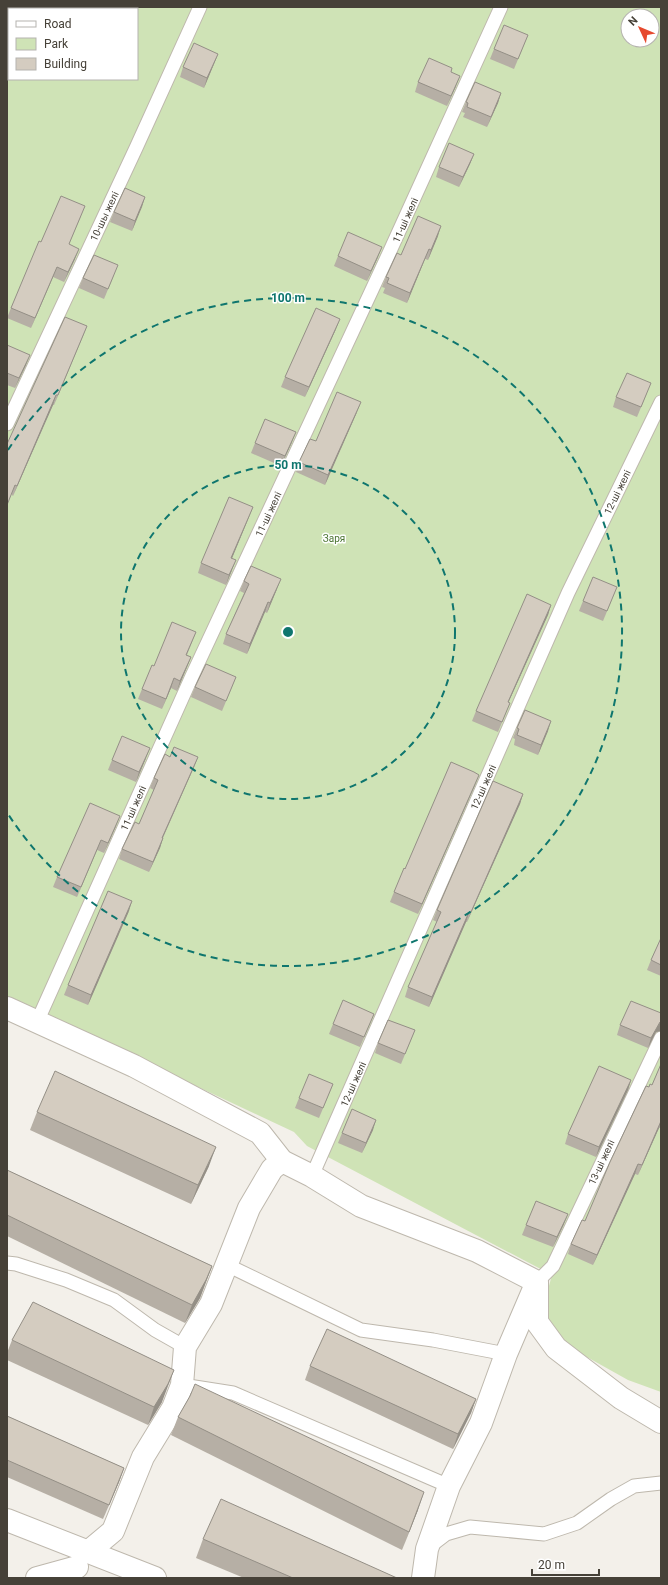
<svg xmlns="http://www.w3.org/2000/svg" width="668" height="1585" font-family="Roboto,sans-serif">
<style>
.green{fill:#cfe3b6;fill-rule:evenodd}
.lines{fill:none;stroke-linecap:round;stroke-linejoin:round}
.lane-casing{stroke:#beb8ad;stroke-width:15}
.street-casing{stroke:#beb8ad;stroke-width:24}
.lane{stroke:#fff;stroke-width:13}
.street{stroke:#fff;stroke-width:22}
.wall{fill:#b6afa5}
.shaded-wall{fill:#948f86}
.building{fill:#d4ccc0;stroke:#948f86}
.ring{fill:none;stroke:#0f766e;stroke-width:2;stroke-dasharray:7 5}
.labels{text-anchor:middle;stroke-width:3;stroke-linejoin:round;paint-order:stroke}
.street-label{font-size:10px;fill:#464138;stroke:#fff}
.park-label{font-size:10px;fill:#4a7331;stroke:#fff}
.centre{fill:#0f766e;stroke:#fff;stroke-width:2}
.ring-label{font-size:12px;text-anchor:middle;font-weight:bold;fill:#0f766e;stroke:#fff;stroke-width:3;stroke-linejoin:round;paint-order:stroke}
</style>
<rect width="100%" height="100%" fill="#f3f0ea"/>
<path class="green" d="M7,7H661V1392L628,1380L569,1347L548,1320L547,1293L552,1275L307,1146L294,1132L7,997ZM9,9H137V79H9ZM628,16H652V40H628Z"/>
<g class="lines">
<g class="lane-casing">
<g id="lane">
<polyline points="7,424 136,148 200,7"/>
<polyline points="37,1022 192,676 390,251 501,7"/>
<polyline points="312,1176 568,593 661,402"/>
<polyline points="7,1263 16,1264 66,1280 114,1300 155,1330 185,1347"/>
<polyline points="227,1265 361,1330 433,1340 506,1354"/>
<polyline points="537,1282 553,1266 661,1038"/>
<polyline points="182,1385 233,1393 449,1486"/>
<polyline points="429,1547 446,1534 470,1527 544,1534 577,1523 611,1499 634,1486 661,1483"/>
</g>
</g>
<g class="street-casing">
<g id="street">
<polyline points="7,1008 134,1066 260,1133 282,1161 312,1176 361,1206 477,1251 537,1282 537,1322 556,1348 621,1398 661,1422"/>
<polyline points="7,1520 155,1578"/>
<polyline points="88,1552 113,1531 143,1457 173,1408 182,1385 185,1347 211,1304 249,1208 272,1169 282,1161"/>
<polyline points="37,1578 77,1567"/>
<polyline points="423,1578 427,1549 449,1486 481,1423 506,1354 533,1291"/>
</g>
</g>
<use href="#lane" class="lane"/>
<use href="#street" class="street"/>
</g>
<g class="wall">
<polygon points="528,35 514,69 490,59 494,49"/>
<polygon points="218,54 204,88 180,77 183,67"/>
<polygon points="451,72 456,86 447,106 415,92 418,82"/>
<polygon points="501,93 498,103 487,127 463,117 465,113 462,112 466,102"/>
<polygon points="474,154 470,164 459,187 436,177 439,167"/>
<polygon points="145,197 132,231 110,222 114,212"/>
<polygon points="81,216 69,244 75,259 64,282 53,277 31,328 7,318 11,308 41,242"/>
<polygon points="438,236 428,260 425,259 407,303 383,293 385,288 382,287 386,277 401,255"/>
<polygon points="338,256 378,257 367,281 334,266"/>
<polygon points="114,275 104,299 79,288 83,278"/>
<polygon points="87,326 54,405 53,405 13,496 12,495 7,444"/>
<polygon points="336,329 305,397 281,387 285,377"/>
<polygon points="7,345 26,365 15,388 7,385"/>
<polygon points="647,393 637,417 613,407 616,397"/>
<polygon points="357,412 325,485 296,472 299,462"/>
<polygon points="292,442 281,466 251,453 255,443"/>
<polygon points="253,507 232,558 232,570 226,585 198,573 201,563"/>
<polygon points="244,581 277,589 267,613 265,612 247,654 223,644 226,634 244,593 240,591"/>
<polygon points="617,587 603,621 579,611 583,601"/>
<polygon points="551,605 548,615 508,703 510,703 498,732 472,721 476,711"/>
<polygon points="196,632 187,655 191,657 187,667 177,691 171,688 162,709 138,699 142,689 154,666"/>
<polygon points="236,677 222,711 191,697 195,687"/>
<polygon points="517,728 548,731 538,755 514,745 515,739 513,738"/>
<polygon points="170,757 198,757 194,767 163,838 160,848 149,872 119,859 122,849 139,824 154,790 150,788 154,778"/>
<polygon points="146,758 136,782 108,770 112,760"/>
<polygon points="475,785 418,914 390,902 394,892 405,869"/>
<polygon points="523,794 520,804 467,922 466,922 429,1007 405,997 408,987 437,922 433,920 437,910"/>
<polygon points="116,826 104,853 97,850 77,897 53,887 57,877"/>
<polygon points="129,911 88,1005 64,995 68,985"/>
<polygon points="661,938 661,976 647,970 651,960"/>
<polygon points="661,1013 661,1031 656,1032 648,1048 617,1035 620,1025"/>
<polygon points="374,1014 360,1047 329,1034 333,1024"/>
<polygon points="415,1030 401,1064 375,1053 378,1043"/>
<polygon points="661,1064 661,1126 660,1128 659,1128 638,1175 635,1174 593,1265 568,1254 571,1244 585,1221 649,1087 652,1085"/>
<polygon points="631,1080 628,1090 596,1157 565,1144 568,1134"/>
<polygon points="333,1084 319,1118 295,1108 299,1098"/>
<polygon points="37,1112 209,1166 191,1204 30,1130"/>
<polygon points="373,1130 362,1153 338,1143 342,1133"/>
<polygon points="7,1170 212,1266 200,1298 185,1323 7,1236"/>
<polygon points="564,1224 553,1247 522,1235 526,1225"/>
<polygon points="12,1340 162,1402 148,1425 7,1360 7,1353"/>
<polygon points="310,1366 476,1399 471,1413 453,1449 305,1380"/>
<polygon points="190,1396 418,1510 402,1550 171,1435 178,1417"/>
<polygon points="7,1416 124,1468 119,1482 103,1519 7,1477"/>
<polygon points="203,1539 397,1578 244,1578 196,1558"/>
</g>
<g class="shaded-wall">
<polygon points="218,54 214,64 204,88 207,78"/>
<polygon points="460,76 456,86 447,106 451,96"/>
<polygon points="501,93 498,103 487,127 491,117"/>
<polygon points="474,154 470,164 459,187 463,177"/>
<polygon points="145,197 142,207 132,231 135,221"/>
<polygon points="441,226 438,236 428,260 431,250"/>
<polygon points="382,247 378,257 367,281 371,271"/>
<polygon points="79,249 75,259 64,282 68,272"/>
<polygon points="429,249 425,259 407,303 410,293"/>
<polygon points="57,267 53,277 31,328 35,318"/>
<polygon points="340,319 336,329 305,397 309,387"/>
<polygon points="87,326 83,336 54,405 58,395"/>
<polygon points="30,355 26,365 15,388 19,378"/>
<polygon points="56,395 53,405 13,496 17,486"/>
<polygon points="361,402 357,412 325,485 328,475"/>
<polygon points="296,432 292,442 281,466 285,456"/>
<polygon points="253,507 249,517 228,568 231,558"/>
<polygon points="236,560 226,585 229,575"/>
<polygon points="281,579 277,589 267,613 270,603"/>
<polygon points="268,602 265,612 247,654 250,644"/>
<polygon points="551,605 548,615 504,712 508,702"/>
<polygon points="191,657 187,667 177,691 180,681"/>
<polygon points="174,678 171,688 162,709 166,699"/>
<polygon points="551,721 548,731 538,755 541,745"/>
<polygon points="150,748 146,758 136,782 139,772"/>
<polygon points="198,757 194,767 158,848 162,838"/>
<polygon points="479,775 475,785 418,914 422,904"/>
<polygon points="523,794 520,804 467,922 471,912"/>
<polygon points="120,816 116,826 104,853 108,843"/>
<polygon points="163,838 160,848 149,872 153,862"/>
<polygon points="101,840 97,850 77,897 81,887"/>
<polygon points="132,901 129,911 88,1005 91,995"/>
<polygon points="469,912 466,922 429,1007 432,997"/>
<polygon points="660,1022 661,1022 661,1031 656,1032 648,1048 651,1038"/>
<polygon points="631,1080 628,1090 596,1157 599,1147"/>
<polygon points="376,1120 373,1130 362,1153 366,1143"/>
<polygon points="661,1121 659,1128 638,1175 642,1165"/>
<polygon points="216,1147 209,1166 191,1204 198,1185"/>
<polygon points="638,1164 635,1174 593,1265 597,1255"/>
<polygon points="568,1214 564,1224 553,1247 557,1237"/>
<polygon points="212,1266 200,1298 185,1323 192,1305"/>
<polygon points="174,1370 162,1402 148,1425 154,1407"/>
<polygon points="476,1399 471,1413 453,1449 458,1434"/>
<polygon points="124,1468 119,1482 103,1519 109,1505"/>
<polygon points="424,1492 418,1510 402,1550 409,1532"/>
</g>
<g class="building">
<polygon points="504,25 528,35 518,59 494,49"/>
<polygon points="194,43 218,54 207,78 183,67"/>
<polygon points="429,58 452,68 451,72 460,76 451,96 418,82"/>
<polygon points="475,82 501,93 491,117 467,107 468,103 466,102"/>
<polygon points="449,143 474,154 463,177 439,167"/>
<polygon points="125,188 145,197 135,221 114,212"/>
<polygon points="61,196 85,206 69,244 79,249 68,272 57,267 35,318 11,308 39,241 41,242"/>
<polygon points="418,216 441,226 431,250 429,249 410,293 387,283 389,278 386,277 397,253 401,255"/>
<polygon points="348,232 382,247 371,271 338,256"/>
<polygon points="94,255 118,265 108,289 83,278"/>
<polygon points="316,308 340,319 309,387 285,377"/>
<polygon points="65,317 87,326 58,395 56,395 17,486 15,485 7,505 7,444"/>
<polygon points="7,345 30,355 19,378 7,373"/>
<polygon points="627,373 651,383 641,407 616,397"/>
<polygon points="337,392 361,402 328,475 299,462 310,439 316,441"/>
<polygon points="265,419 296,432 285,456 255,443"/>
<polygon points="229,497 253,507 231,558 236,560 229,575 201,563"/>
<polygon points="251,566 281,579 270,603 268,602 250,644 226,634 249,584 244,581"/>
<polygon points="593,577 617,587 607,611 583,601"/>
<polygon points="527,594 551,605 508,702 510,703 502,722 476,711"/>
<polygon points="172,622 196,632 186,655 191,657 180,681 174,678 166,699 142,689 152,665 154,666"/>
<polygon points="206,664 236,677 226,701 195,687"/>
<polygon points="525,710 551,721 541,745 517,735 519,729 517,728"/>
<polygon points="122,736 150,748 139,772 112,760"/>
<polygon points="174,747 198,757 162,838 163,838 153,862 122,849 135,822 139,824 158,780 154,778 165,754 170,757"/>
<polygon points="451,762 474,772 479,775 422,904 394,892 404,868 405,869"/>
<polygon points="493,781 523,794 471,912 469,912 432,997 408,987 441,912 437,910"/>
<polygon points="90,803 120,816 108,843 101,840 81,887 57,877"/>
<polygon points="108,891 132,901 91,995 68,985"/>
<polygon points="661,938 661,965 651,960"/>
<polygon points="343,1000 374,1014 364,1037 333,1024"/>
<polygon points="631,1001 661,1013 661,1022 660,1022 651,1038 620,1025"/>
<polygon points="388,1020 415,1030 405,1054 378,1043"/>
<polygon points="661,1064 661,1121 642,1165 638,1164 597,1255 571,1244 582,1220 585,1221 610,1162 646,1086 649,1087 650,1084 652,1085"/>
<polygon points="599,1066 631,1080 599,1147 568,1134"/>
<polygon points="55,1071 216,1147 198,1185 37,1112"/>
<polygon points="309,1074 333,1084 323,1108 299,1098"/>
<polygon points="352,1109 376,1120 366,1143 342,1133"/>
<polygon points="7,1170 212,1266 206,1280 192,1305 7,1215"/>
<polygon points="536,1201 568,1214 557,1237 526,1225"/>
<polygon points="33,1302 174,1370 168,1384 154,1407 12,1340"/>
<polygon points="327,1329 476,1399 458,1434 310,1366"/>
<polygon points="195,1384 424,1492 409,1532 178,1417 190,1396"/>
<polygon points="7,1416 124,1468 109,1505 7,1460"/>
<polygon points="221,1499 397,1578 293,1578 203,1539"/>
</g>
<g class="ring">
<circle cx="288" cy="632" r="167"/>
<path d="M8 450A334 334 0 1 1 8 814"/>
</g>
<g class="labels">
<g class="street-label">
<text transform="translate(104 216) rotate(-65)" y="4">10-шы желі</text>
<text transform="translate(405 220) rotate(-66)" y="4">11-ші желі</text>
<text transform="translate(617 492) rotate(-64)" y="4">12-ші желі</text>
<text transform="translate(268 514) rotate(-65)" y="4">11-ші желі</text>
<text transform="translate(483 787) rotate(-66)" y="4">12-ші желі</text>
<text transform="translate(133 808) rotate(-66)" y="4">11-ші желі</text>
<text transform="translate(353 1084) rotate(-66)" y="4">12-ші желі</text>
<text transform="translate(601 1162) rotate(-65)" y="4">13-ші желі</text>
</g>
<g class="park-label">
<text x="334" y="542">Заря</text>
</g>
</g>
<circle cx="288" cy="632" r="6" class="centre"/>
<g class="ring-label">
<text x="288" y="302">100 m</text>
<text x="288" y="469">50 m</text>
</g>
<rect width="668" height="1585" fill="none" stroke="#464138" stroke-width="16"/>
<rect x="8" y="8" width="130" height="72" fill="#ffffff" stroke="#b5b3af"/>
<rect x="16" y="21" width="20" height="6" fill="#ffffff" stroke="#b5b3af"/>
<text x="44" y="28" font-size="12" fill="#464138">Road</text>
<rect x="16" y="38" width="20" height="12" fill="#cfe3b6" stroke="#b5b3af"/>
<text x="44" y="48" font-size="12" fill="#464138">Park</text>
<rect x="16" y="58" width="20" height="12" fill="#d4ccc0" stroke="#b5b3af"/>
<text x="44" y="68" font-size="12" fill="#464138">Building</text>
<g transform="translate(640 28) rotate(314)"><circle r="19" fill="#ffffff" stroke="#b5b3af"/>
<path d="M0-3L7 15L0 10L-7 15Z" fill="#e6492e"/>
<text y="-6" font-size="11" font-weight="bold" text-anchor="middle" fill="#464138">N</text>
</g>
<path d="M532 1569v6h67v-6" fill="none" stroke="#464138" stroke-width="2"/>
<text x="538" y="1569" font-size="12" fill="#464138" stroke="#ffffff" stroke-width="3" paint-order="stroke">20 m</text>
</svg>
